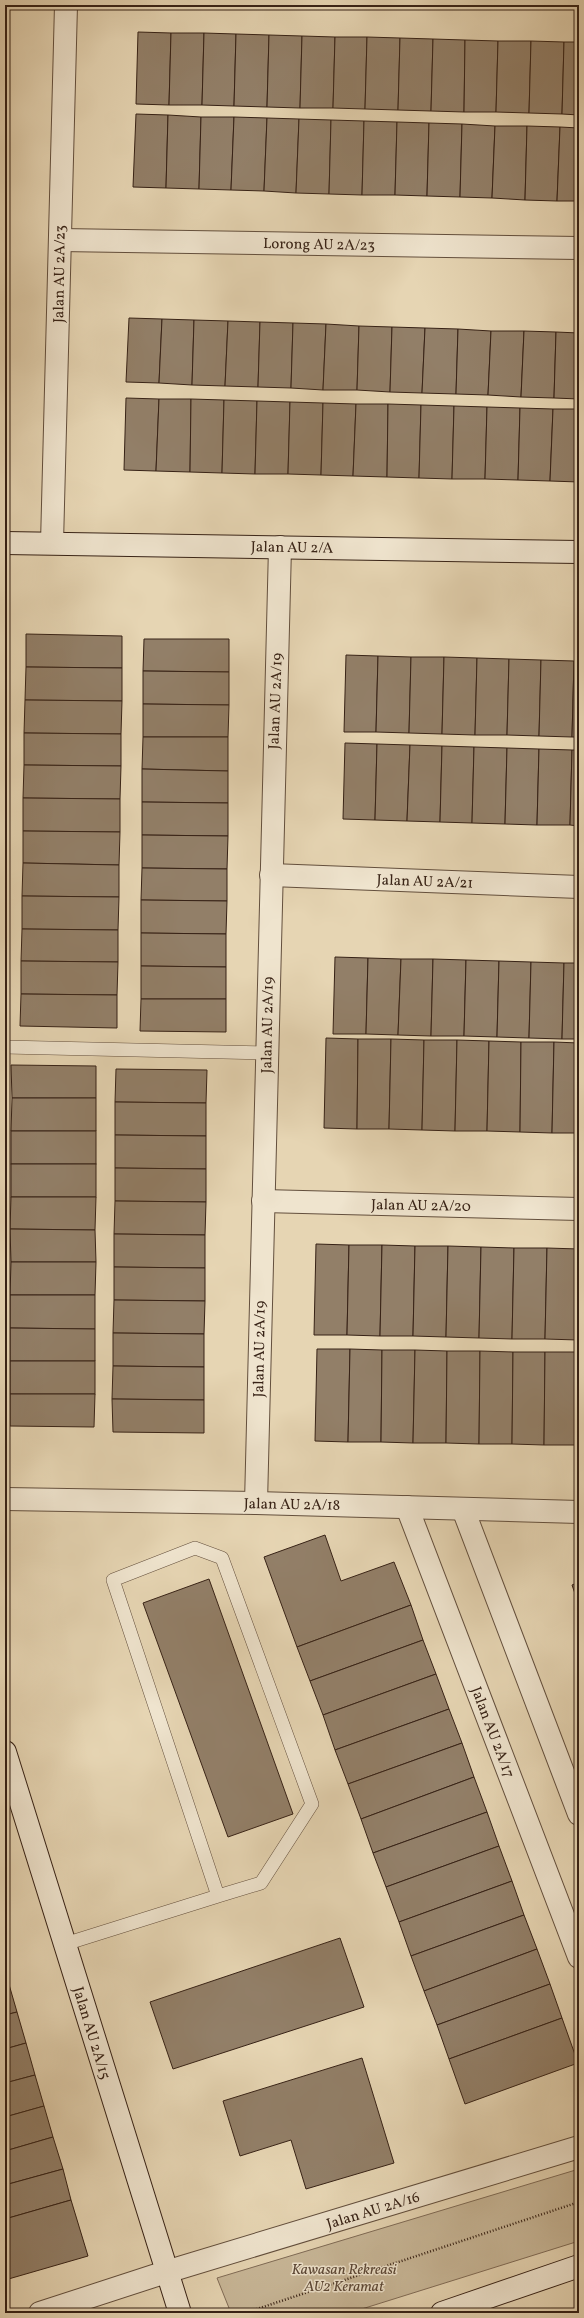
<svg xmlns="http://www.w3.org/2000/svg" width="584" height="2318" font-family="Vollkorn,serif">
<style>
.green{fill:#c8b798;stroke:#806c57}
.building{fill:#927f68;stroke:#372216}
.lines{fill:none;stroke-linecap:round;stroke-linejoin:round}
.lane-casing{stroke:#634f3d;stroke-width:14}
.street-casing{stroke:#634f3d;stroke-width:24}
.secondary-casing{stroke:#372216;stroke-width:24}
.path{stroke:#372216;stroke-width:2.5;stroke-dasharray:1 2;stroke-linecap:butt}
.lane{stroke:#efe4ce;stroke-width:13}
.street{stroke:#efe4ce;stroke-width:22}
.secondary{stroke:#efe4ce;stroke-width:22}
.labels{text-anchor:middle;stroke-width:3;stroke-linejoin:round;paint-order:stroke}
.street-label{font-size:15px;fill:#372216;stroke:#efe4ce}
.park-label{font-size:15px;font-style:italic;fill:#5b4736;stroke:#efe4ce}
</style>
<rect width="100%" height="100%" fill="#e6d5b3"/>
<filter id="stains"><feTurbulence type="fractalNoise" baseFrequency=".005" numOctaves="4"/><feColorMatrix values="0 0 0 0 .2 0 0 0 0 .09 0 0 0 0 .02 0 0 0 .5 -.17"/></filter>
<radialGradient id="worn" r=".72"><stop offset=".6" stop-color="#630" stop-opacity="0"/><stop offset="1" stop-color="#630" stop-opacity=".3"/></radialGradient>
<polygon class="green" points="579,2169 579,2241 349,2313 231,2313 217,2278"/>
<g class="building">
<polygon points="138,32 171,33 169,105 136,104"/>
<polygon points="171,33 204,33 202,105 169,105"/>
<polygon points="204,33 236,34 234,106 202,105"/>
<polygon points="236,34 269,35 267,107 234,106"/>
<polygon points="269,35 302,36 300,108 267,107"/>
<polygon points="302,36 335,37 333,108 300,108"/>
<polygon points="335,37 367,37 365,109 333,108"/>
<polygon points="367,37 400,38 398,110 365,109"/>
<polygon points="400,38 433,39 431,111 398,110"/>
<polygon points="433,39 465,40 464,112 431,111"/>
<polygon points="465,40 498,41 496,112 464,112"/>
<polygon points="498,41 531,41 529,113 496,112"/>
<polygon points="531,41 564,42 562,114 529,113"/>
<polygon points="564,42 579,42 579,115 562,114"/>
<polygon points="136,114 168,115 166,188 133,187"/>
<polygon points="168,115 201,117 199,189 166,188"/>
<polygon points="201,117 234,117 231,190 199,189"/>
<polygon points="234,117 267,118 264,191 231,190"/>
<polygon points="267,118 299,119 296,193 264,191"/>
<polygon points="299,119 331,120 329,194 296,193"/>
<polygon points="331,120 364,121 362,195 329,194"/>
<polygon points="364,121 397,122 395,195 362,195"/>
<polygon points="397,122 429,123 427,196 395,195"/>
<polygon points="429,123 462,124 460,197 427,196"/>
<polygon points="462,124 495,126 492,198 460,197"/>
<polygon points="495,126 527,126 525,200 492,198"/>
<polygon points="527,126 560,127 557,201 525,200"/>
<polygon points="560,127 579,128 579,201 557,201"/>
<polygon points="5,182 8,182 5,286"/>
<polygon points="129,318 162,319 159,383 126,382"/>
<polygon points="162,319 194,320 192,385 159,383"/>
<polygon points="194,320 228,321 225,386 192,385"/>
<polygon points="228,321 260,322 258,387 225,386"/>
<polygon points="260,322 293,323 291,388 258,387"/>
<polygon points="293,323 326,324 323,390 291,388"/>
<polygon points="326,324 359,326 357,390 323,390"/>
<polygon points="359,326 392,327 390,392 357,390"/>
<polygon points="392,327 425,328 422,393 390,392"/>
<polygon points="425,328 458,329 456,394 422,393"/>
<polygon points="458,329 491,331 488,395 456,394"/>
<polygon points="491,331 524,331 521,397 488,395"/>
<polygon points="524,331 556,332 554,398 521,397"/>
<polygon points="556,332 579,333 579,399 554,398"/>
<polygon points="126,398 159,399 156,471 124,470"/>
<polygon points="159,399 191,399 190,472 156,471"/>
<polygon points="191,399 224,400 222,473 190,472"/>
<polygon points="224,400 257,401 255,474 222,473"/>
<polygon points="257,401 290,402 288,474 255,474"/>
<polygon points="290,402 323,403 321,475 288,474"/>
<polygon points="323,403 356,404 353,476 321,475"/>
<polygon points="356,404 388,404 387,477 353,476"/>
<polygon points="388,404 421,405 419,478 387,477"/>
<polygon points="421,405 454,406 452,479 419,478"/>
<polygon points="454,406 487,407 485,479 452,479"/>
<polygon points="487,407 520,408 518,480 485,479"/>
<polygon points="520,408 553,409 550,481 518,480"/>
<polygon points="553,409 579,409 579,482 550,481"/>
<polygon points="26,634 122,636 122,668 26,667"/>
<polygon points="144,639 229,639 229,672 143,671"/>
<polygon points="346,655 378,656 376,732 344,732"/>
<polygon points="378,656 411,657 409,733 376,732"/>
<polygon points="411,657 444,657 442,734 409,733"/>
<polygon points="444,657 477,658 475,735 442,734"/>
<polygon points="477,658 509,659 507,735 475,735"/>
<polygon points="509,659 541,660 539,736 507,735"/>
<polygon points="541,660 574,661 572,737 539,736"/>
<polygon points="574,661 579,661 579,737 572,737"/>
<polygon points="26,667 122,668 122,701 25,700"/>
<polygon points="143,671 229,672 229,705 143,704"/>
<polygon points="25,700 122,701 121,734 24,733"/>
<polygon points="143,704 229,705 228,737 143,737"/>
<polygon points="24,733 121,734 121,766 24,765"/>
<polygon points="143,737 228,737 228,771 142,769"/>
<polygon points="345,743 377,744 375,820 343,819"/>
<polygon points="377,744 410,745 407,821 375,820"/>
<polygon points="410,745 442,746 440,822 407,821"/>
<polygon points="442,746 474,747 472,823 440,822"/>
<polygon points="474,747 507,748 505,824 472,823"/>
<polygon points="507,748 539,749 537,825 505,824"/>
<polygon points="539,749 572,750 570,825 537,825"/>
<polygon points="572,750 579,750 579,826 570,825"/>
<polygon points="24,765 121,766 120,799 23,798"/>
<polygon points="142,769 228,771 228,803 142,802"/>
<polygon points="23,798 120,799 120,832 23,831"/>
<polygon points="142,802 228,803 228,836 142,835"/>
<polygon points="23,831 120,832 119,865 23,863"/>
<polygon points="142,835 228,836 227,869 142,868"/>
<polygon points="23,863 119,865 119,897 22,896"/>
<polygon points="142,868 227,869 227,901 141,900"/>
<polygon points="22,896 119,897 118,930 22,929"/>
<polygon points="141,900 227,901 226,934 141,933"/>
<polygon points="22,929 118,930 118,962 21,961"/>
<polygon points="141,933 226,934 226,967 141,966"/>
<polygon points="335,957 368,958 366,1034 333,1034"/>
<polygon points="368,958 401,959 398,1035 366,1034"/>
<polygon points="401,959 433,959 431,1036 398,1035"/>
<polygon points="433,959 466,960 464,1036 431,1036"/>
<polygon points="466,960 499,961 497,1037 464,1036"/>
<polygon points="21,961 118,962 117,995 21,994"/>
<polygon points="499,961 531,962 529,1038 497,1037"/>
<polygon points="531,962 564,963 562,1039 529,1038"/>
<polygon points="564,963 579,963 579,1039 562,1039"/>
<polygon points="141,966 226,967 226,999 141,999"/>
<polygon points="21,994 117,995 117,1028 20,1026"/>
<polygon points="141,999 226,999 226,1032 140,1031"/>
<polygon points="326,1038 358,1039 357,1129 324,1128"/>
<polygon points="358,1039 391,1039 389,1129 357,1129"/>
<polygon points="391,1039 424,1040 422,1130 389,1129"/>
<polygon points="424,1040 457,1040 455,1131 422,1130"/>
<polygon points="457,1040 489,1041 487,1131 455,1131"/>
<polygon points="489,1041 521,1042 520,1132 487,1131"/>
<polygon points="521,1042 554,1042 552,1133 520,1132"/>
<polygon points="554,1042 579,1043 579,1133 552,1133"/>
<polygon points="11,1065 96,1066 96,1098 12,1098"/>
<polygon points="116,1069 207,1070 206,1103 115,1102"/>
<polygon points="12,1098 96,1098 96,1131 11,1131"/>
<polygon points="115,1102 206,1103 206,1136 115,1135"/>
<rect x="11" y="1131" width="85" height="33"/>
<polygon points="115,1135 206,1136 206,1169 115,1168"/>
<rect x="11" y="1164" width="85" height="33"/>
<polygon points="115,1168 206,1169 206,1202 115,1201"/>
<polygon points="11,1197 96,1197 95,1230 10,1229"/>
<polygon points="115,1201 206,1202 205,1235 114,1234"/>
<polygon points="10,1229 95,1230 96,1262 11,1262"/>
<polygon points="114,1234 205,1235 205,1268 114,1267"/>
<polygon points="316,1244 349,1245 347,1335 314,1335"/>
<polygon points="349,1245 382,1245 380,1336 347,1335"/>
<polygon points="382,1245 415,1246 413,1336 380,1336"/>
<polygon points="415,1246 448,1246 446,1337 413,1336"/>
<polygon points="448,1246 481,1247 479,1338 446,1337"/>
<polygon points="481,1247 514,1248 512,1339 479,1338"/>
<polygon points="514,1248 547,1248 545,1339 512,1339"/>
<polygon points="547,1248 579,1249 578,1340 545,1339"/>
<polygon points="11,1262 96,1262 95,1295 10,1295"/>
<polygon points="114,1267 205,1268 205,1301 114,1300"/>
<polygon points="10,1295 95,1295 95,1329 10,1328"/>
<polygon points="114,1300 205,1301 204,1334 113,1333"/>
<polygon points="10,1328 95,1329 95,1361 10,1361"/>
<polygon points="113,1333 204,1334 204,1367 113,1366"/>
<polygon points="317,1349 350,1349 348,1442 315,1441"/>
<polygon points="350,1349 382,1350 381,1442 348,1442"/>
<polygon points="382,1350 415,1350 413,1443 381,1442"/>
<polygon points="415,1350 447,1351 446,1443 413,1443"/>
<polygon points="447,1351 480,1351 479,1444 446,1443"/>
<polygon points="480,1351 513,1352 512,1444 479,1444"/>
<polygon points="513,1352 545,1352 544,1445 512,1444"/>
<polygon points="545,1352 578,1352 577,1445 544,1445"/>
<polygon points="578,1352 579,1352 579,1445 577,1445"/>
<rect x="10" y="1361" width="85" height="33"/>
<polygon points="113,1366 204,1367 204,1400 112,1399"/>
<polygon points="10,1394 95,1394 94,1427 10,1426"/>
<polygon points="112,1399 204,1400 204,1433 113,1432"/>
<polygon points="325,1535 341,1581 394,1562 411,1605 297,1647 264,1557"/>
<polygon points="209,1579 293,1814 228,1837 143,1603"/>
<polygon points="579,1582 579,1605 572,1585"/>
<polygon points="411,1605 423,1640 310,1681 297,1647"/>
<polygon points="423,1640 436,1674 323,1715 310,1681"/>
<polygon points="436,1674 449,1709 335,1750 323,1715"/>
<polygon points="449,1709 462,1743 348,1784 335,1750"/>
<polygon points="462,1743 474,1777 361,1819 348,1784"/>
<polygon points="474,1777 487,1812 373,1853 361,1819"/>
<polygon points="487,1812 499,1846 386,1887 373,1853"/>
<polygon points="499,1846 512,1881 399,1922 386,1887"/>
<polygon points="512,1881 524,1915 411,1956 399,1922"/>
<polygon points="524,1915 537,1949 424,1991 411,1956"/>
<polygon points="340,1938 364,2007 173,2069 150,2002"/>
<polygon points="537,1949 550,1984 437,2025 424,1991"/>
<polygon points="5,1981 8,1981 17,2012 5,2015"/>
<polygon points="550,1984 562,2018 449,2059 437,2025"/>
<polygon points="17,2012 26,2043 5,2049 5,2015"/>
<polygon points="562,2018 578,2063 465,2104 449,2059"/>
<polygon points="26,2043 35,2075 5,2083 5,2049"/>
<polygon points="362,2058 394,2163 306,2189 291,2140 240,2156 223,2101"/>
<polygon points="35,2075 44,2106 5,2117 5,2083"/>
<polygon points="44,2106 53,2137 5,2151 5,2117"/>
<polygon points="53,2137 63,2169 5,2185 5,2151"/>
<polygon points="63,2169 71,2200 5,2219 5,2185"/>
<polygon points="71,2200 88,2256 5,2280 5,2219"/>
</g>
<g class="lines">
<g class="lane-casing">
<g id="lane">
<polyline points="5,1047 267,1053"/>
<polyline points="65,1944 218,1896 113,1580 195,1548 222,1558 312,1804 261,1883 218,1896"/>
</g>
</g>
<g class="street-casing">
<g id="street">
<polyline points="60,240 579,248"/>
<polyline points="52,543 66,5"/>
<polyline points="271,875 579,887"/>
<polyline points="263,1201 579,1209"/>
<polyline points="5,1499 256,1503 579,1512"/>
<polyline points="256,1503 280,547"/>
<polyline points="407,1507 579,1957"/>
<polyline points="463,1509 579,1814"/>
<polyline points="40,2313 166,2272 579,2147"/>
</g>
</g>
<g class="secondary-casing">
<g id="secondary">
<polyline points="5,543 579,552"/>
<polyline points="5,1752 180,2313"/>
<polyline points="442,2313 579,2266"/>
</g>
</g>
<polyline class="path" points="245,2313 579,2202"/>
<use href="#lane" class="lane"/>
<use href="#street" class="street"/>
<use href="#secondary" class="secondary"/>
</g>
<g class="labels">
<g class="street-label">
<text transform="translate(319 244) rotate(1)" y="5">Lorong AU 2A/23</text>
<text transform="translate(59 274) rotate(-89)" y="5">Jalan AU 2A/23</text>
<text transform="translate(292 547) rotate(1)" y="5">Jalan AU 2/A</text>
<text transform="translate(275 701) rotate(-88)" y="5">Jalan AU 2A/19</text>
<text transform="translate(425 881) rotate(2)" y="5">Jalan AU 2A/21</text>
<text transform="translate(267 1025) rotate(-89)" y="5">Jalan AU 2A/19</text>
<text transform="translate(421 1205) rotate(1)" y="5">Jalan AU 2A/20</text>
<text transform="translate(259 1349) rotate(-89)" y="5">Jalan AU 2A/19</text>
<text transform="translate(292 1504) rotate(1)" y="5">Jalan AU 2A/18</text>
<text transform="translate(493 1732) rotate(69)" y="5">Jalan AU 2A/17</text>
<text transform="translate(92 2033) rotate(73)" y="5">Jalan AU 2A/15</text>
<text transform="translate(373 2210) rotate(-17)" y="5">Jalan AU 2A/16</text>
</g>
<g class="park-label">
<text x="344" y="2274">Kawasan Rekreasi<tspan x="344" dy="17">AU2 Keramat</tspan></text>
</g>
</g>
<rect width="584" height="2318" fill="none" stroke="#e6d5b3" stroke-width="20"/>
<rect x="6" y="6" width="572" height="2306" fill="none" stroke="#372216" stroke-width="2"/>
<rect x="10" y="10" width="564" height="2298" fill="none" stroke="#372216"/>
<rect width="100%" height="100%" filter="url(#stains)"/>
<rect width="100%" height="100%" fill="url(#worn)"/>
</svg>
